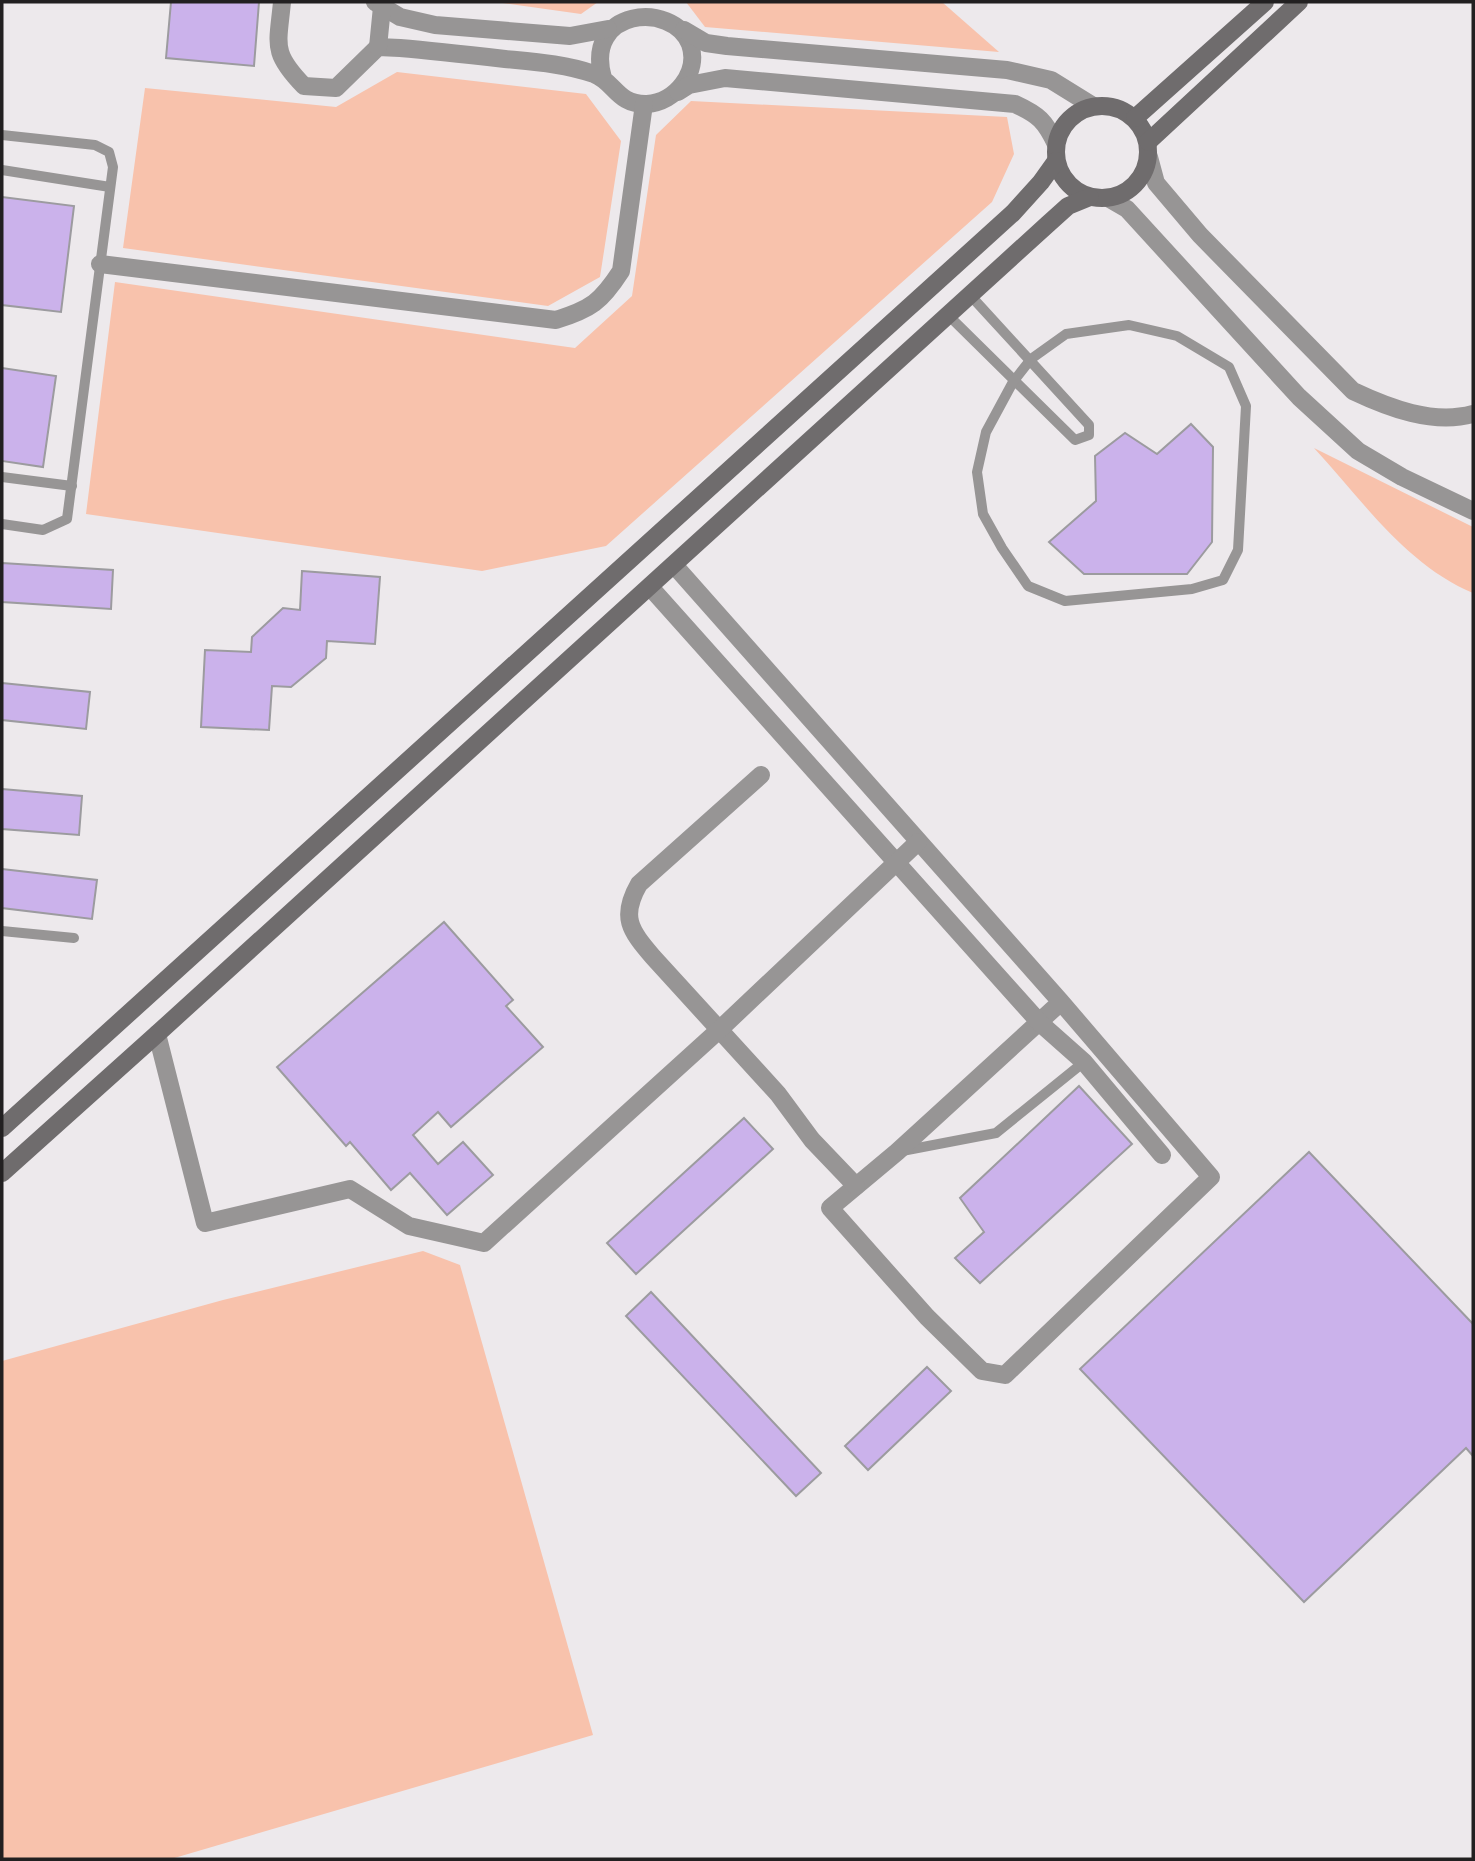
<svg xmlns="http://www.w3.org/2000/svg" width="1475" height="1861" font-family="'PT Serif',serif">
<style>
.green{fill:#f8c2ac}
.building{fill:#cbb2eb;stroke:#9c9b9f;stroke-width:2}
.lines{fill:none;stroke-linecap:round;stroke-linejoin:round}
.lane{stroke:#979595;stroke-width:10}
.street{stroke:#979595;stroke-width:18}
.secondary{stroke:#6f6c6d;stroke-width:18}
</style>
<rect width="100%" height="100%" fill="#ede9ec"/>
<g class="green">
<polygon points="495,2 598,2 581,14"/>
<polygon points="686,2 942,2 999,52 705,27"/>
<polygon points="397,72 586,94 621,141 600,277 548,306 123,248 145,88 336,107"/>
<polygon points="691,101 1007,117 1014,154 992,202 606,546 482,571 86,514 115,282 575,348 632,296 656,135"/>
<path d="M1314,448L1473,527V593C1406,565 1362,500 1314,448Z"/>
<polygon points="423,1251 460,1265 593,1735 171,1859 2,1859 2,1361 223,1300"/>
</g>
<g class="building">
<polygon points="171,2 259,2 254,66 166,58"/>
<polygon points="2,197 74,206 61,312 2,305"/>
<polygon points="2,368 56,376 43,467 2,461"/>
<polygon points="1191,424 1213,447 1212,542 1187,574 1084,574 1049,542 1096,501 1095,456 1125,433 1157,454"/>
<polygon points="2,563 113,570 111,609 2,602"/>
<polygon points="302,571 380,577 375,644 327,641 326,658 291,687 272,686 269,730 201,727 205,650 251,652 252,637 283,608 300,610"/>
<polygon points="2,683 90,692 86,729 2,720"/>
<polygon points="2,789 82,796 79,835 2,829"/>
<polygon points="2,869 97,880 92,919 2,908"/>
<polygon points="444,922 513,1000 506,1006 543,1047 451,1127 438,1112 413,1135 438,1164 463,1142 493,1175 447,1215 410,1173 391,1190 350,1142 346,1146 277,1067"/>
<polygon points="1079,1086 1132,1144 980,1283 955,1258 984,1232 960,1198"/>
<polygon points="744,1118 773,1149 636,1274 607,1243"/>
<polygon points="1309,1152 1473,1324 1473,1456 1466,1448 1304,1602 1080,1369"/>
<polygon points="651,1292 821,1473 796,1496 626,1316"/>
<polygon points="927,1367 951,1391 868,1470 845,1446"/>
</g>
<g class="lines">
<g class="lane">
<polyline points="2,135 95,145 109,152 113,167 67,519 43,530 2,524"/>
<polyline points="2,170 110,187"/>
<polyline points="948,315 1075,440 1089,435 1089,425 970,295"/>
<polygon points="1129,325 1177,336 1229,367 1246,406 1238,550 1223,580 1192,589 1065,601 1028,586 1002,548 983,514 977,472 986,432 1013,382 1031,359 1066,334"/>
<polyline points="2,477 72,486"/>
<polyline points="2,931 74,938"/>
<polyline points="902,1151 996,1133 1084,1062"/>
</g>
<g class="street">
<path d="M282,2C278,45 271,52 304,86L336,88L378,47L400,48C435,51 470,55 505,59C536,62 565,64 594,74C615,82 617,105 647,104C675,102 700,73 690,44C672,0 583,9 603,78"/>
<polyline points="375,2 400,17 435,25 570,36 608,29"/>
<polyline points="684,30 706,43 727,46 1007,70 1051,80 1093,106"/>
<polyline points="378,47 382,7"/>
<path d="M678,92L689,85L725,78L1015,104C1039,115 1045,121 1056,144"/>
<path d="M1149,157L1156,183L1200,235L1353,391C1389,408 1433,425 1473,414"/>
<polyline points="1108,198 1127,209 1299,397 1358,451 1402,477 1473,511"/>
<path d="M100,264L556,320C591,309 601,302 621,271L644,104"/>
<polyline points="674,565 1061,1002 1211,1177 1005,1375 982,1371 927,1317 830,1208 897,1152 1061,1002"/>
<polyline points="650,587 1040,1023 1084,1062 1162,1155"/>
<path d="M761,775L639,884C620,917 630,930 653,957L778,1094L812,1140L856,1186"/>
<polyline points="157,1034 205,1223 350,1189 409,1226 484,1243 719,1030 918,842"/>
</g>
<g class="secondary">
<circle cx="1102" cy="152" r="46"/>
<polyline points="1135,118 1265,2"/>
<polyline points="1148,142 1299,2"/>
<polyline points="2,1128 1013,213 1041,182 1056,161"/>
<polyline points="2,1173 157,1034 1048,224 1068,206 1090,197"/>
</g>
</g>
<rect width="1475" height="1861" fill="none" stroke="#222021" stroke-width="7"/>
</svg>
